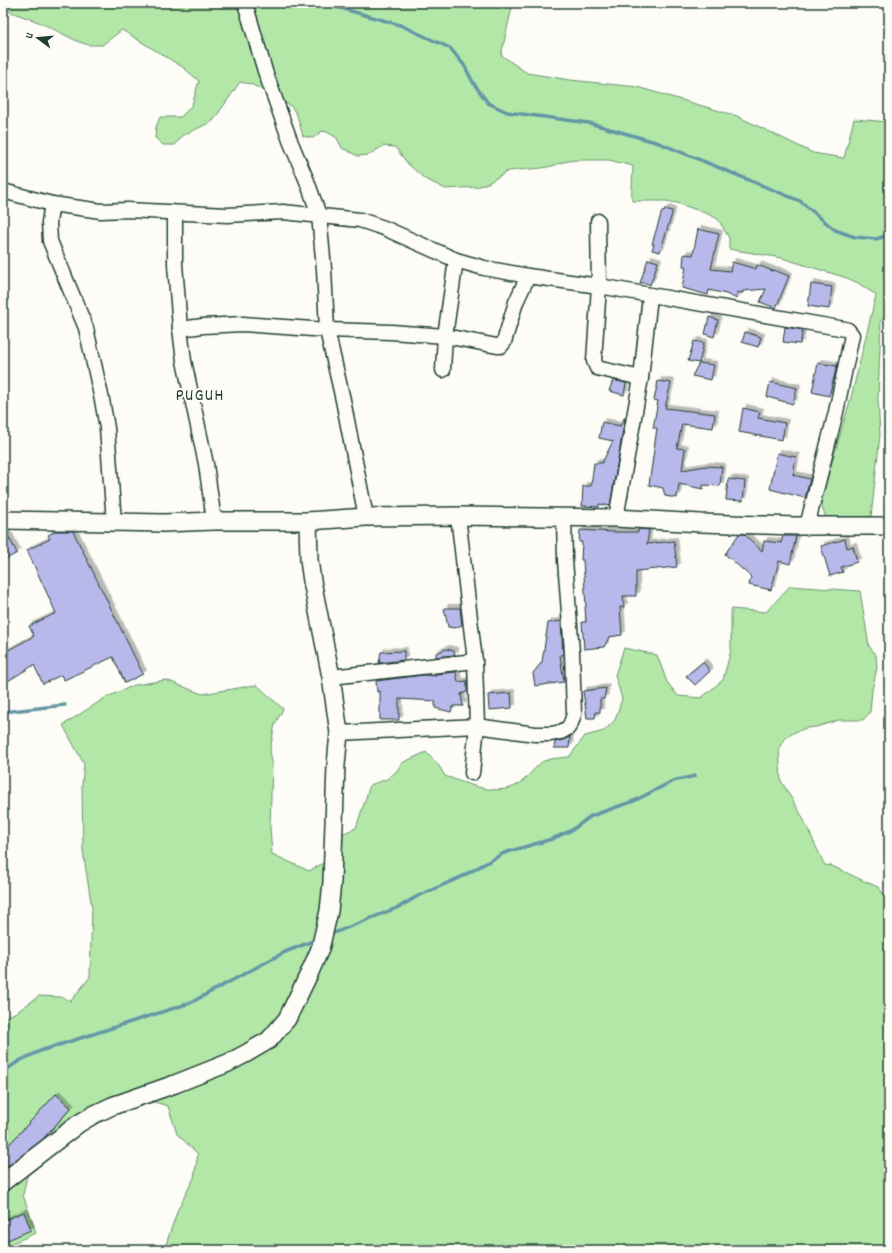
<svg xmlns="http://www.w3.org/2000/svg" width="892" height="1253" font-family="Dekko,sans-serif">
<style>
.green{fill:#b3e7a8;stroke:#69926e}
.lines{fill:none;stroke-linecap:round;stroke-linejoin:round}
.stream{stroke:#6397a6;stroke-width:3.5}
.building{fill:#b8b8ea;stroke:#1f3d34;filter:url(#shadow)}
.minor-casing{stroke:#1f3d34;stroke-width:17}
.tertiary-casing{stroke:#1f3d34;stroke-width:20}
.minor{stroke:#fdfcf7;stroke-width:14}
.tertiary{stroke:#fdfcf7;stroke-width:17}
.labels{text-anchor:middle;stroke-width:4;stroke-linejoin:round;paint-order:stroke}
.quarter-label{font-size:18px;letter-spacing:1px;fill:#1f3d34;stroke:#fdfcf7}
</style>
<defs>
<filter id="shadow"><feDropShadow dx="3.5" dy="-3.5" stdDeviation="0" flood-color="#0004"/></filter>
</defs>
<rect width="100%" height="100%" fill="#fdfcf7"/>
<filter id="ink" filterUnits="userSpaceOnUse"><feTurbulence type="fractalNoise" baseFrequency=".025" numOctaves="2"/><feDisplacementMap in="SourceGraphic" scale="8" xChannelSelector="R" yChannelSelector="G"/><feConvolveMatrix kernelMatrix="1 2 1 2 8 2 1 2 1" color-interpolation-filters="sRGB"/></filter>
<g filter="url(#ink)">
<g class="green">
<path d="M3,3H513L501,55L527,73L570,80L637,87L737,116L813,153L844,158L854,119L889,122V314L881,320L878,399L880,435L871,517L857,523L827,520L820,503L852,394L876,295L858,283L847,278L782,258L729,249V238L718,219L708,214L677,203L666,201H632C631,189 633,178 633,166L609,160H575L563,162L552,166L542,168L508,171L488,183L477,187L446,189L425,179L408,164L395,147L383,146L369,155L358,156L342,148L337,138L327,132L322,131L313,138L303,136L297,115L291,106L251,84L240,82L213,121L182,136L175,145H163L155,138L156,127L160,117H181L192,105L199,81L184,68L122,30L102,45H89L79,42L41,23L3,9Z"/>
<path d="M790,586L860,591L869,646L876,655L877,668L872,690L870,712L863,720H839L816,727L806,728L795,732L785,738L779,748L781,781L802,816L824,864L827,866L830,865L864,881L878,887L885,896L889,906V917L885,940L889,959V1250H164L178,1209L194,1178L198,1154L177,1134L168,1106L154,1102L100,1116L27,1176L23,1195L36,1233L3,1247V1018L17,1012L39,996L61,997L71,1001L90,977L92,908L83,851L82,784L84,764L63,725L105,698L135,685L166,680L202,694L257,685L283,709L275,724L270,750L272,762L270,827L272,854L309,871L327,861V840L356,828L370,785L387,779L396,772L402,763L426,752L439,766L445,776C466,783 497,798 519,784C527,779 537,764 544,761C551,758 561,758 569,757L585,736L604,731L615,720L622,699L615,675L624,648L657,655L667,682L678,696L701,698L723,680L731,650V609L766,612Z"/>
</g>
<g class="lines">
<g class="stream">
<polyline points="323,3 400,25 450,48 464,65 474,84 488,103 507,112 589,123 659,143 800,201 835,230 855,237 876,239 889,235"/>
<polyline points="3,712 65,705"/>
<polyline points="329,935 399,907 418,896 461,877 504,853 552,839 572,830 591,816 634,801 673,781 695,776"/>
<polyline points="3,1072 19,1061 40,1051 190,1003 285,952 318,939"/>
</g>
</g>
<g class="building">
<polygon points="665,209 672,211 672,214 660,252 652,250 654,244 652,244 662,211 664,212"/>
<polygon points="698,229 719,234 711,269 730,271 732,262 756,269 757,265 773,271 774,270 789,276 776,308 760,302 766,289 743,291 743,293 737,292 737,299 726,294 709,290 708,295 682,288 686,267 683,266 684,254 693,255"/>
<polygon points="648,259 658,262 650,285 646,283 640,283"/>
<polygon points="811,284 832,287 829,309 808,306"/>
<polygon points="709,317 718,320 714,337 705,334"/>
<polygon points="785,327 803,330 800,344 783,342"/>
<polygon points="745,332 761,337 758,347 742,342"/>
<polygon points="694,341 704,343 699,363 688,361"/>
<polygon points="699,363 714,365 711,380 692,376"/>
<polygon points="818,363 837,366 829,396 812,392"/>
<polygon points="613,380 626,383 624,395 609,391"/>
<polygon points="658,381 671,383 665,408 715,414 713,428 682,424 677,448 685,449 682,470 706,466 722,467 720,486 703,485 703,489 679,484 677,498 665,496 663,488 649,485 657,428 653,428 658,401 654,400"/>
<polygon points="770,382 797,388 793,404 767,397"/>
<polygon points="743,408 760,412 758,418 785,423 782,440 739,432"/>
<polygon points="624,418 625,418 610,506 599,504 599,507 582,506 583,486 591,486 594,463 602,463 613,441 599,438 602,422 620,426"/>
<polygon points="777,453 796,457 793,475 810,479 805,498 770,489"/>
<polygon points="728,479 745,481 743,501 726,500"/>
<polygon points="639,529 649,530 647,544 674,541 677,567 636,571 636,596 623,596 624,607 620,607 622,635 609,637 604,647 584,649 582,622 586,622 585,607 586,607 583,560 581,560 582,542 579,542 580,530 614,532 638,532"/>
<polygon points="3,530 5,530 17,553 3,561"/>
<polygon points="56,531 73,531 143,674 125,683 113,657 64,680 61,675 43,684 34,665 3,684 3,653 34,636 29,626 56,613 27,550 50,539 48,535"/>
<polygon points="739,534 744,534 762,551 764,541 781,543 783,536 796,536 790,564 779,561 771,590 749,585 751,577 725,554"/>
<polygon points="845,539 847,548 853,546 857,562 841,567 843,572 830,576 821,546"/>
<polygon points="444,608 460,608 462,625 455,628 448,627"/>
<polygon points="561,621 563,655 560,655 564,682 535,686 533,673 542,662 548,623"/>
<polygon points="446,649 454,651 455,655 436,657 436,653"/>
<polygon points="404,651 404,660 379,663 381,652"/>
<polygon points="703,662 710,671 695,685 686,676"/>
<polygon points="456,672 458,682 467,681 467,692 461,694 463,706 453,706 451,712 435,708 435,701 399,699 399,720 380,720 380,691 377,692 376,681 424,675 436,676 436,674"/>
<polygon points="606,688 604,699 600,699 600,712 596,712 595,718 587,718 583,691"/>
<polygon points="511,693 512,708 489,710 488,695"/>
<polygon points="570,737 569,748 554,748 555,742 563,740"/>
<polygon points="56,1094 71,1108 42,1140 5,1168 3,1166 3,1151"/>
<polygon points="24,1212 31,1230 3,1242 3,1221"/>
</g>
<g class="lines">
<g class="minor-casing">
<g id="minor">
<polyline points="245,3 265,71 279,110 291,143 307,181 319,215 324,269 327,330 343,400 366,517"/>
<polyline points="3,191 52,204 101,211 127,210 227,215 283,212 360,220 384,228 456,260 484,268 528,276 599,286 845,329 848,330 852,335 836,412 807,526"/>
<polyline points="52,204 49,222 50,241 86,328 102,400 107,428 114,522"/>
<polyline points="175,213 175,264 180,329 184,361 206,464 214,521"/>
<polyline points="598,221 599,286 594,361 597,368 601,369 641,378"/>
<polyline points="180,329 203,326 243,324 327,330 391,332 445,336 497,346 501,346 504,342 516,302 528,276"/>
<polyline points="443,370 445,336 456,260"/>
<polyline points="458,516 475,661 477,726 472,773"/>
<polyline points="616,518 641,378 650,296"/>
<polyline points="331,677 475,661"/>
<polyline points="339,733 477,726 535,734 551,734 561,732 568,728 571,723 574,714 572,652 565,560 564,518"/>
</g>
</g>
<g class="tertiary-casing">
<g id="tertiary">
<polyline points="3,520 164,523 214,521 308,521 366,517 458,516 616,518 701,523 795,526 889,526"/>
<polyline points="3,1182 78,1124 93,1115 112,1106 175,1084 228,1063 247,1053 269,1040 287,1019 309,974 320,949 329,911 332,882 336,765 339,733 331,677 312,581 309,560 308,521"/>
</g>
</g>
<use href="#minor" class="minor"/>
<use href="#tertiary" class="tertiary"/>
</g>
</g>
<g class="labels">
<g class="quarter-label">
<text x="200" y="400">PUGUH</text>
</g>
</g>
<rect width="892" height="1253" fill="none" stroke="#fdfcf7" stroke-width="16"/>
<rect x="8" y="8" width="876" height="1237" fill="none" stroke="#1f3d34" stroke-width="1.5" filter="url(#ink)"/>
<g transform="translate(38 38) rotate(286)" stroke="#fdfcf7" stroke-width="3" paint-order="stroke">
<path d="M0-3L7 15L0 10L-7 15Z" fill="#1f3d34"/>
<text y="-6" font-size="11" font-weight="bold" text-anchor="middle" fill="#1f3d34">U</text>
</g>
</svg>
